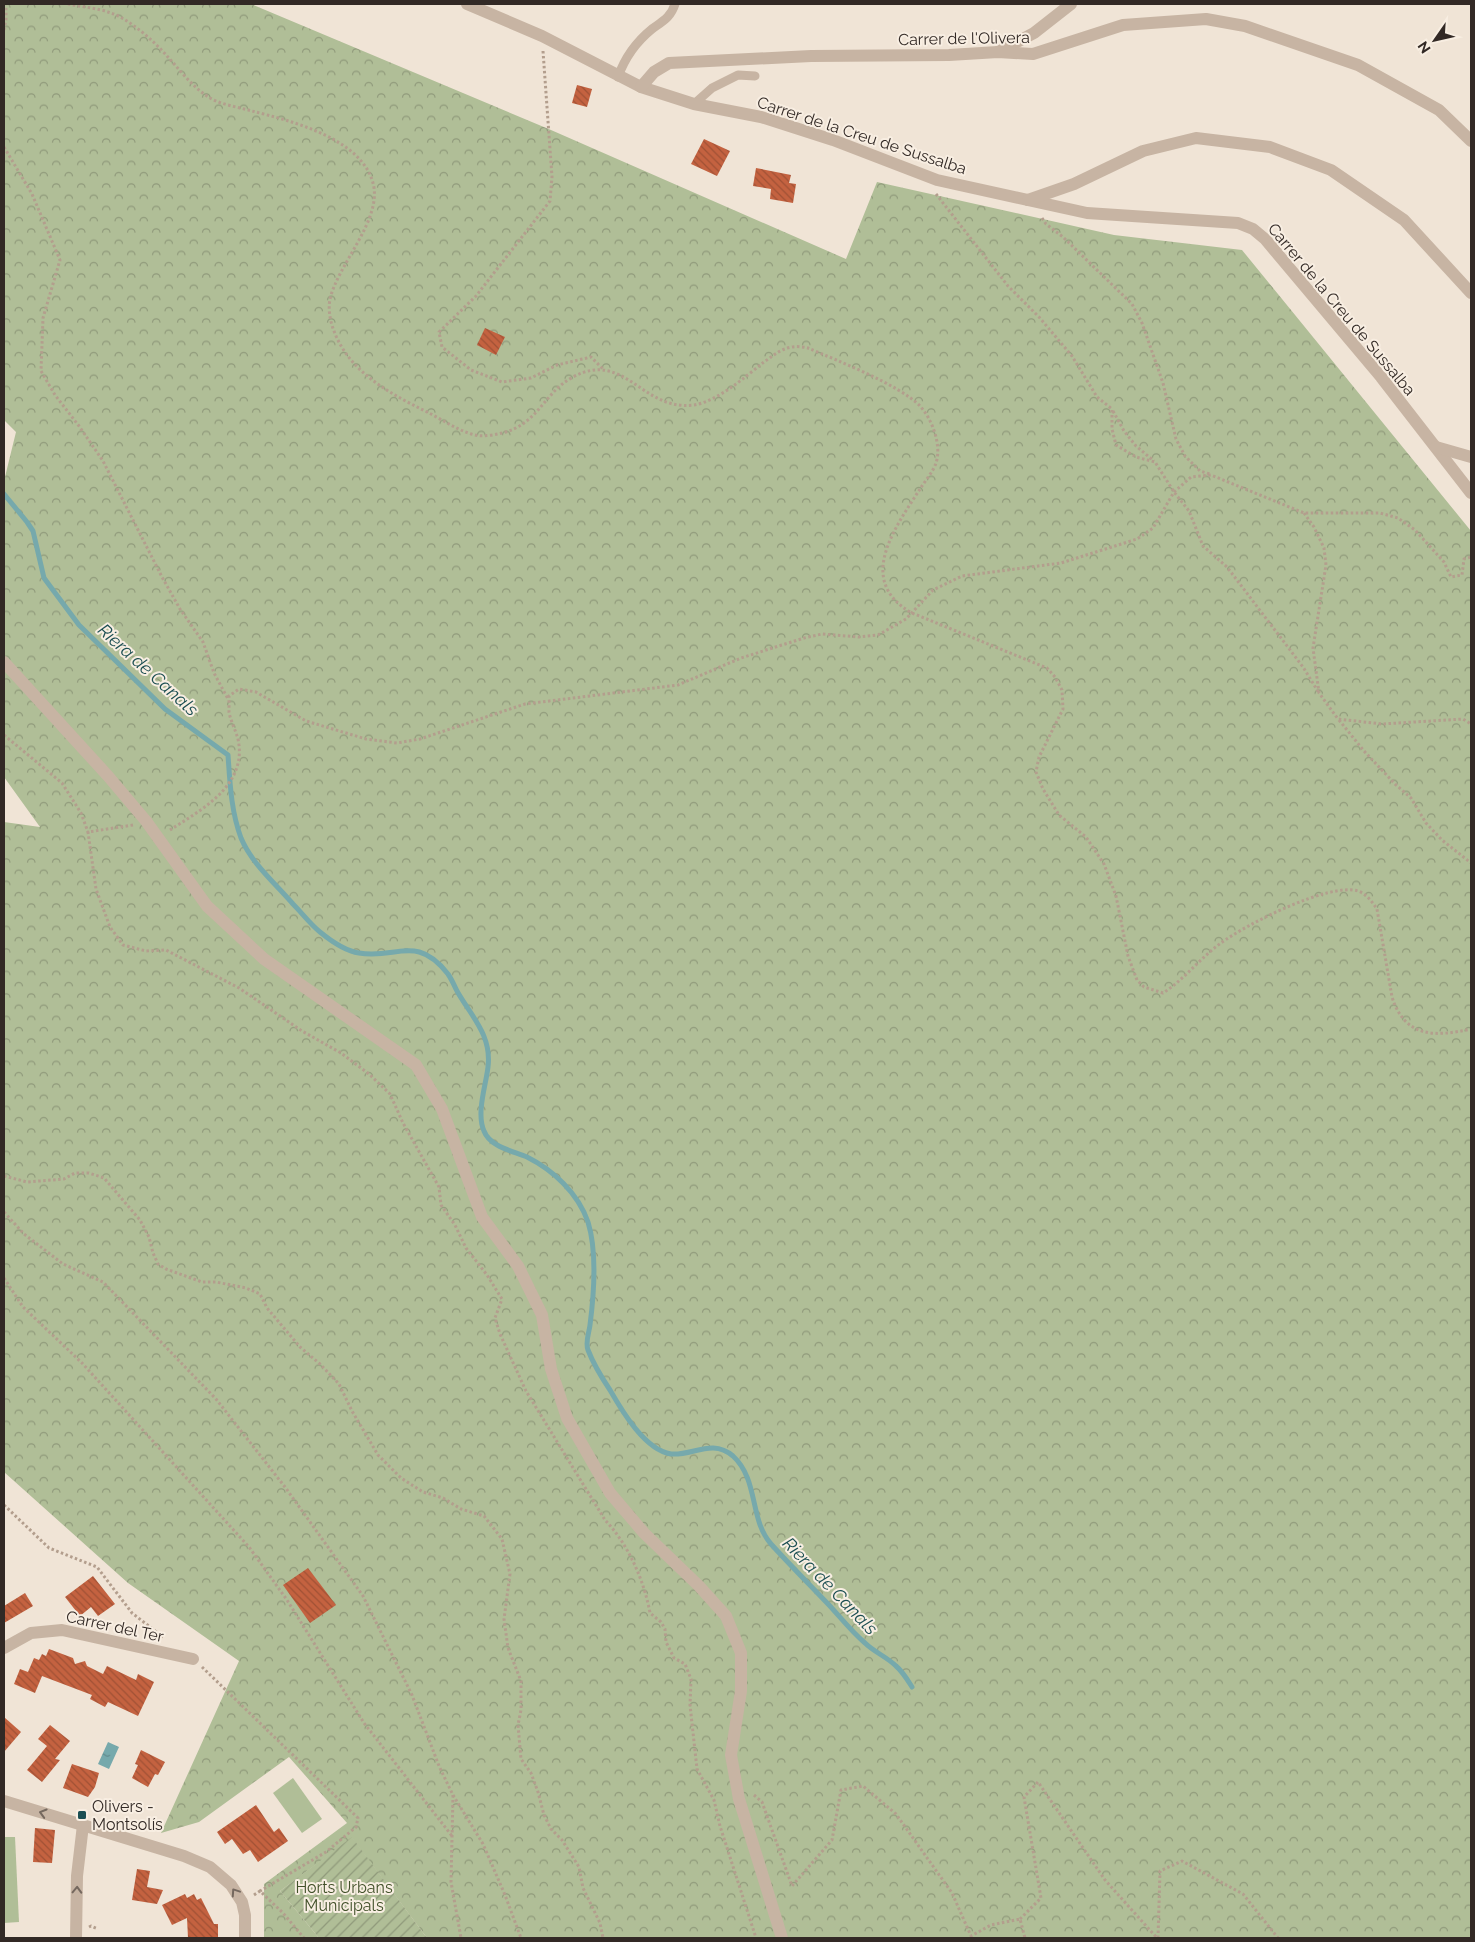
<svg xmlns="http://www.w3.org/2000/svg" width="1475" height="1942" font-family="Raleway,sans-serif">
<style>
.forest{fill:url(#forest-crowns)}
.garden{fill:url(#garden-furrows)}
.pitch{fill:#b0be97}
.water{fill:url(#water-ripples)}
.lines{fill:none;stroke-linecap:round;stroke-linejoin:round}
.stream{stroke:#76a9ac;stroke-width:5}
.building{fill:url(#building-back-hatch)}
.path{stroke:#b39e8d;stroke-width:3;stroke-dasharray:2.5 2.5;stroke-linecap:butt}
.service{stroke:#c7b4a3;stroke-width:9}
.minor{stroke:#c7b4a3;stroke-width:12}
.tertiary{stroke:#c7b4a3;stroke-width:12}
.oneway{stroke:#75685e}
.poi-dot{fill:#1b4e52;stroke:#f8eee2;stroke-width:2}
.labels{text-anchor:middle;stroke-width:4;stroke-linejoin:round;paint-order:stroke}
.street-label{font-size:16px;fill:#322925;stroke:#f8eee2}
.poi-label{font-size:16px;fill:#322925;stroke:#f8eee2;text-anchor:start}
.park-label{font-size:16px;fill:#415029;stroke:#f8eee2}
.water-label{font-size:18px;font-style:italic;fill:#1b4e52;stroke:#f8eee2}
</style>
<defs>
<pattern id="forest-crowns" width="20" height="18" patternUnits="userSpaceOnUse" patternTransform="scale(1.25)"><rect width="20" height="18" fill="#b0be97"/><path d="M2 6a3 3 0 1 1 6 0M12 15a3 3 0 1 1 6 0" fill="none" stroke="#909a7b"/></pattern>
<pattern id="garden-furrows" width="10" height="10" patternUnits="userSpaceOnUse" patternTransform="scale(1.25)"><rect width="10" height="10" fill="#b0be97"/><path d="M-1 1l2-2M0 10L10 0M9 11l2-2" fill="none" stroke="#909a7b"/></pattern>
<pattern id="water-ripples" width="26" height="14" patternUnits="userSpaceOnUse" patternTransform="scale(1.25)"><rect width="26" height="14" fill="#76a9ac"/><path d="M2 4q2-2 4 0t4 0M15 11q2-2 4 0t4 0" fill="none" stroke="#618a8c"/></pattern>
<pattern id="building-back-hatch" width="6" height="6" patternUnits="userSpaceOnUse" patternTransform="scale(1.25)"><rect width="6" height="6" fill="#c46240"/><path d="M-1 5l2 2M0 0l6 6M5-1l2 2" fill="none" stroke="#a05135"/></pattern>
</defs>
<rect width="100%" height="100%" fill="#f0e4d6"/>
<polygon class="forest" points="4,4 251,4 551,130 846,259 877,182 1114,235 1242,250 1471,531 1471,1938 427,1938 352,1838 280,1891 319,1938 264,1938 264,1884 347,1823 289,1757 199,1822 161,1833 239,1661 128,1583 4,1472 4,822 40,827 4,777 4,481 16,432 4,420"/>
<polygon class="garden" points="352,1837 427,1938 319,1938 280,1891"/>
<g class="pitch">
<polygon points="293,1778 322,1819 302,1833 273,1793"/>
<polygon points="4,1837 15,1837 19,1922 4,1923"/>
</g>
<polygon class="water" points="108,1742 119,1747 109,1769 98,1764"/>
<g class="lines">
<path class="stream" d="M4,494L27,522L33,531L44,578L79,625L165,709L228,755C230,783 231,811 241,838C252,864 275,883 293,904C302,913 310,924 320,932C331,941 345,951 359,953C396,960 416,933 448,974C452,980 454,985 457,991C471,1016 492,1035 488,1067C486,1085 476,1113 484,1131C490,1147 513,1151 527,1157C553,1170 578,1193 588,1222C597,1251 594,1294 590,1325C589,1333 585,1342 588,1350C593,1363 602,1378 610,1390C622,1411 645,1450 671,1454C693,1456 712,1438 733,1456C759,1480 749,1519 771,1544C790,1565 810,1585 829,1605C841,1618 852,1632 865,1643C874,1652 887,1657 896,1666C903,1672 907,1679 912,1687"/>
</g>
<g class="building">
<polygon points="577,85 592,89 587,107 572,103"/>
<polygon points="704,139 730,151 717,176 691,164"/>
<polygon points="756,168 791,175 789,183 796,184 793,203 770,199 771,189 753,186"/>
<polygon points="485,328 505,337 496,355 477,345"/>
<polygon points="308,1568 336,1605 310,1623 283,1585"/>
<polygon points="93,1576 115,1604 98,1616 91,1607 80,1616 65,1597"/>
<polygon points="25,1593 33,1606 4,1623 4,1606"/>
<polygon points="49,1649 73,1658 75,1664 85,1661 87,1666 103,1674 107,1666 136,1680 138,1674 154,1682 138,1716 108,1702 105,1707 90,1699 92,1695 42,1676 35,1693 14,1684 20,1669 28,1672 34,1658 39,1660 42,1654 46,1656"/>
<polygon points="4,1717 21,1732 4,1752"/>
<polygon points="50,1725 70,1741 55,1759 60,1760 42,1782 27,1770 47,1746 38,1739"/>
<polygon points="141,1750 165,1762 158,1775 155,1774 148,1787 132,1778 138,1765 135,1764"/>
<polygon points="72,1764 99,1773 95,1787 88,1797 63,1788"/>
<polygon points="256,1805 274,1832 279,1828 288,1841 258,1862 250,1850 243,1854 232,1839 225,1844 217,1832"/>
<polygon points="35,1828 55,1830 52,1863 33,1862"/>
<polygon points="137,1869 150,1871 147,1887 163,1890 157,1904 132,1900"/>
<polygon points="185,1894 187,1898 194,1894 197,1900 201,1898 214,1924 218,1924 218,1938 188,1938 187,1918 172,1925 162,1905"/>
</g>
<g class="lines">
<g class="path">
<path d="M68,4C82,7 98,8 111,13C129,19 154,41 167,56C180,70 193,88 210,98C222,105 238,107 252,111C291,121 361,138 373,183C383,219 338,264 330,299C328,309 330,321 334,331C350,374 393,395 431,414C446,422 459,431 475,435C483,437 494,435 502,433C539,424 543,393 573,377C625,349 642,412 694,405C718,401 745,377 764,362C773,356 780,349 792,347C797,346 803,347 808,348C838,361 898,384 920,406C932,419 942,445 936,463C933,472 925,481 920,489C895,528 855,581 912,613L1047,668L1055,677L1062,690L1063,709L1039,757L1036,772L1043,789L1059,815L1086,837L1104,864L1116,896L1128,956L1137,980L1144,987L1163,993C1185,979 1200,958 1221,943C1245,925 1329,882 1358,891C1367,894 1372,902 1377,909L1392,997C1405,1038 1435,1037 1471,1029"/>
<polyline points="4,30 6,19 6,4"/>
<polyline points="543,51 552,177 550,201 476,296 439,332 442,347 471,370 502,382 531,378 557,365 591,357 603,369"/>
<polyline points="4,147 32,194 60,260 43,318 41,371 55,395 79,426 103,461 162,577 180,609 203,642 214,673 228,699"/>
<polyline points="936,194 1008,286 1039,317 1072,356 1097,397 1112,409 1112,429 1116,445 1136,457 1155,462 1174,492 1189,511 1203,546 1227,567 1303,667 1319,693"/>
<polyline points="1042,218 1046,224 1063,237 1132,304 1142,323 1163,383 1176,439 1185,456 1200,471 1210,474"/>
<polyline points="1113,411 1124,431 1136,446 1154,461"/>
<polyline points="1304,513 1314,527 1324,548 1326,565 1313,648 1319,693 1338,719 1382,724 1463,719 1471,724"/>
<polyline points="1339,720 1364,751 1395,784 1411,798 1426,823 1442,840 1471,863"/>
<polyline points="4,735 62,783 81,813 88,832"/>
<path d="M133,825L88,832L96,889L110,927L123,945L146,951L166,950L239,988L302,1031L341,1053L369,1074L390,1094L403,1123L439,1187L441,1205L455,1225L466,1248L487,1275L502,1299L495,1318L500,1334L526,1391L605,1520C628,1544 644,1580 650,1613L661,1622L665,1629L666,1642L674,1658L685,1664L691,1679L690,1705L697,1769L714,1800L720,1826L756,1938"/>
<path d="M170,830C199,811 244,788 239,745C238,734 231,723 229,712C229,707 229,702 229,696L239,689L256,692L306,721L366,739L397,743L420,739L525,704L678,685L741,658L804,638L822,634L859,637L878,635L906,619L933,590L962,576L1061,563L1137,539L1153,528L1174,492L1191,477L1211,475L1304,513H1380L1398,518L1415,530L1444,562L1451,577L1462,575L1464,559L1471,557"/>
<polyline points="4,1176 27,1182 64,1179 75,1173 89,1173 104,1178 140,1220 149,1237 153,1253 158,1264 166,1269 202,1282 216,1282 246,1288 260,1294 267,1308 300,1347 320,1364 339,1384 352,1411 378,1455 401,1478 423,1492 443,1498 461,1509 484,1516 502,1539 510,1574 504,1619 508,1648 521,1681 521,1710 518,1725 521,1759 531,1773 538,1792 544,1815 551,1829 562,1840 579,1867 583,1888 600,1923 603,1938"/>
<polyline points="4,1212 24,1234 63,1264 103,1282 216,1399 285,1487 363,1596 412,1695 439,1766 453,1795 451,1882 461,1938"/>
<polyline points="4,1278 23,1307 82,1363 249,1547 287,1600 364,1723 452,1836"/>
<polyline points="4,1505 49,1548 97,1567 132,1613 163,1637"/>
<polyline points="202,1667 358,1818 356,1827 326,1852 260,1891"/>
<polyline points="453,1795 483,1844 505,1895 521,1938"/>
<polyline points="754,1795 762,1802 792,1886 832,1840 841,1790 863,1786 896,1814 952,1893 971,1936 991,1925 1020,1919 1025,1938"/>
<polyline points="254,1895 260,1891 283,1913 304,1938"/>
<polyline points="1020,1919 1041,1898 1024,1797 1038,1782 1105,1880 1157,1938"/>
<polyline points="89,1927 91,1926 98,1929"/>
<polyline points="1158,1938 1160,1871 1182,1861 1243,1894 1278,1938"/>
</g>
<g class="service">
<path d="M618,77C625,57 636,42 652,29C663,21 671,17 675,4"/>
<polyline points="694,104 712,88 738,75 755,76"/>
</g>
<g class="minor">
<polyline points="467,4 542,36 641,87 694,104 761,117 833,140 937,180 1087,213 1238,223 1253,229 1265,239 1381,377 1471,493"/>
<polyline points="998,52 1034,33 1071,4"/>
<polyline points="641,87 654,72 669,63 811,56 949,55 998,52 1033,54 1123,25 1206,19 1245,26 1358,65 1439,110 1471,141"/>
<polyline points="1028,200 1074,184 1143,151 1196,138 1270,147 1331,170 1404,220 1471,293"/>
<polyline points="1436,447 1471,457"/>
<polyline points="4,1648 31,1633 62,1630 193,1659"/>
<polyline points="4,1801 184,1856 210,1867 231,1885 242,1902 245,1915 245,1938"/>
<polyline points="76,1938 77,1876 83,1825"/>
</g>
<polyline class="tertiary" points="4,662 108,776 146,821 207,906 264,959 416,1065 442,1109 482,1217 518,1266 542,1315 551,1369 567,1418 610,1493 644,1533 699,1586 726,1616 741,1653 741,1691 731,1755 739,1799 782,1938"/>
</g>
<defs><path id="oneway-chevron" d="M-2-3.5L2.5 0L-2 3.5" fill="none" stroke-width="1.6" stroke-linecap="round" stroke-linejoin="round" transform="scale(1.25)"/></defs>
<g class="oneway">
<use href="#oneway-chevron" transform="translate(43 1813) rotate(-164)"/>
<use href="#oneway-chevron" transform="translate(77 1890) rotate(-88)"/>
<use href="#oneway-chevron" transform="translate(235 1892) rotate(-124)"/>
</g>
<rect class="poi-dot" x="77" y="1810" width="10" height="10" rx="2.5"/>
<g class="labels">
<g class="street-label">
<text transform="translate(964 38) rotate(-1)" y="6">Carrer de l'Olivera</text>
<text transform="translate(862 135) rotate(18)" y="6">Carrer de la Creu de Sussalba</text>
<text transform="translate(1342 309) rotate(50)" y="6">Carrer de la Creu de Sussalba</text>
<text transform="translate(115 1626) rotate(12)" y="6">Carrer del Ter</text>
</g>
<g class="poi-label">
<text x="92" y="1812">Olivers -<tspan x="92" dy="18">Montsolís</tspan></text>
</g>
<g class="park-label">
<text x="344" y="1893">Horts Urbans<tspan x="344" dy="18">Municipals</tspan></text>
</g>
<g class="water-label">
<text transform="translate(148 670) rotate(42)" y="6">Riera de Canals</text>
<text transform="translate(830 1586) rotate(46)" y="6">Riera de Canals</text>
</g>
</g>
<rect width="1475" height="1942" fill="none" stroke="#322925" stroke-width="10"/>
<g transform="translate(1435 40) rotate(236)" stroke="#f8eee2" stroke-width="4" paint-order="stroke">
<path d="M0-4L9 19L0 12L-9 19Z" fill="#322925"/>
<text y="-8" font-size="14" font-weight="bold" text-anchor="middle" fill="#322925">N</text>
</g>
</svg>
